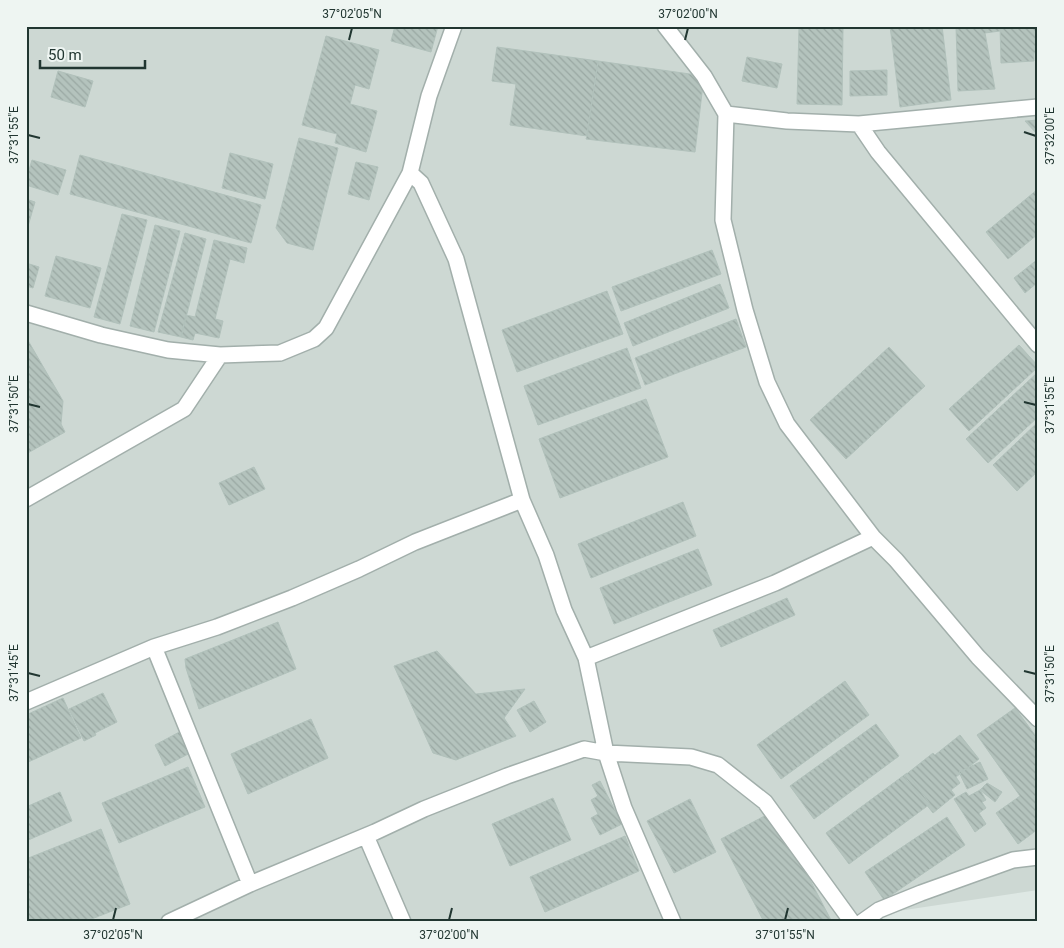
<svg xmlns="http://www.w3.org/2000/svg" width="1064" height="948" viewBox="0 0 1064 948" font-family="Roboto,sans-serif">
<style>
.built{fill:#cdd8d3}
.building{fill:url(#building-back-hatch);stroke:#b1c1bb}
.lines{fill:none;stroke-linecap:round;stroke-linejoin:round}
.minor-casing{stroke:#a2afab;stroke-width:18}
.minor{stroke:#fff;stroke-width:15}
.ticks{fill:none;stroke:#213631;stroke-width:2}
.neatline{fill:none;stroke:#213631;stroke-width:2}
.ticks-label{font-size:12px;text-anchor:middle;fill:#213631}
</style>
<defs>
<pattern id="building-back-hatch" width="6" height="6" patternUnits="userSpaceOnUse" patternTransform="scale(1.25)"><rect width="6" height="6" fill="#b4c3bd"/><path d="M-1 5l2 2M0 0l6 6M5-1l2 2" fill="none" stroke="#9aa8a3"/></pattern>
</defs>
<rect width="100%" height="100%" fill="#dee8e4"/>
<path class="built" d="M26,26H1038V890L858,917L854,922H26Z"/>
<path class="building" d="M395,26H438L431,52L391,41Z
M890,26H942L951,100L900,107Z
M956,26H999L1000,31L985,33L995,89L958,91Z
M1000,26H1038V52L1034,53V61L1001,63Z
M799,28H843L842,105L797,104Z
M326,36L379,50L369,89L355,85L350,104L377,111L366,152L335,143L337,134L302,125Z
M497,47L598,61L587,136L510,125L516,84L492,81Z
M747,57L782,64L777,88L742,81Z
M598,61L704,76L695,152L586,139L587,136Z
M887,70V95L850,96V71Z
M58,71L93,81L85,107L51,97Z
M1038,120V135L1025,121Z
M299,138L338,148L313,250L287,243L276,228Z
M230,153L273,164L265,199L222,188Z
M80,155L261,205L251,243L70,194Z
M32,160L66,170L58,195L26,185V180Z
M356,162L378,167L369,200L348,194Z
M1038,189V234L1008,259L986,232Z
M26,199L35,202L26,233Z
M122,214L147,220L120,324L94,317Z
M155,225L180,231L154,332L130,326Z
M185,233L206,239L181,337L158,332Z
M214,240L247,248L244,263L230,259L215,319L223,321L219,338L195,333L193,340L181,337L186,315L195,317Z
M712,250L721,274L621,311L612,287Z
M56,256L101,268L90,308L45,296Z
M1038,259V282L1025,293L1014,278Z
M26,263L39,267L33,288L26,286Z
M720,284L729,308L633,346L624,323Z
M607,291L623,334L517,372L502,330Z
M736,319L746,347L645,385L635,358Z
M26,337L63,401L61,424L65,432L26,454Z
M1019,345L1038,366V367L969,431L949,409Z
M889,347L925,386L846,459L810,420Z
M627,348L641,388L538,425L524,386Z
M1038,372V417L988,463L966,439Z
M646,399L668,457L560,498L539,439Z
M1038,422V471L1017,491L993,465Z
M254,467L265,489L229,505L219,483Z
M683,502L696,536L591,578L578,544Z
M698,549L712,585L614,624L600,588Z
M787,598L795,615L721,647L713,630Z
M278,622L296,669L199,709L186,668L185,659Z
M437,651L476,694L525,689L504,718L516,736L456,760L433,753L394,666Z
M845,681L869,715L781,779L757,745Z
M103,693L117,722L95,733L96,735L84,741L69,709Z
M63,698L81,738L26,763V715Z
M534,701L546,722L530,732L517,710Z
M1015,708L1038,739V829L1018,844L996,813L1020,796L977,735Z
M311,719L328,758L248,794L231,754Z
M876,724L899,756L814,819L790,786Z
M185,729L196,750L165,766L155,745Z
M960,735L979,759L956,777L960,783L951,790L955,795L933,813L904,776L933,753L935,755Z
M980,762L988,779L967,789L959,772Z
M188,767L205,807L119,843L102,803Z
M907,773L930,804L849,864L826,833Z
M600,781L622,824L600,835L591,818L598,814L591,800L598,796L592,785Z
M987,783L1002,792L995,802L980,790Z
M980,790L986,800L982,802L986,808L979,813L986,824L975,832L954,799L966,792L969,796Z
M60,792L72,821L26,841V807Z
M553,798L571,840L510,866L492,824Z
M690,799L716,852L674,873L647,821Z
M774,811L832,922H764L721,839Z
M947,817L965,845L884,900L865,872Z
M101,829L130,904L84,922H26V859Z
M625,836L639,871L545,912L530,877Z"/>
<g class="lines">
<g class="minor-casing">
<path id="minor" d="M665,26L704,76L726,114L723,220L745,310L767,382L787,424L873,537L896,560L978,657L1038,719
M726,114L787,121L859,124L1038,107
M859,124L878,152L1038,345
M410,173L421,183L456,259L522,500L546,555L564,610L586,658L606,753L624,808L673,922
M26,313L101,335L168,350L220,355L280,353L314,339L326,328L410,173L429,96L454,26
M26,499L184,409L220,355
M154,647L250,884
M586,658L775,583L873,537
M26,702L154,647L217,627L292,598L359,569L415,542L522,500
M366,836L403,922
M169,922L250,884L375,832L424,809L507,776L584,749L606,753L691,757L718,765L765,802L852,922
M862,922L879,910L921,893L1013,860L1038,857"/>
</g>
<use href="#minor" class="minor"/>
</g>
<path class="ticks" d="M349,40L352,28M685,40L688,28M1024,132L1036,136M28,135L40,138M1024,402L1036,405M28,404L40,407M1024,671L1036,674M28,673L40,676M113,920L116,908M449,920L452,908M785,920L788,908"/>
<rect width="1064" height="948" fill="none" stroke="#eef5f2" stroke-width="55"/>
<path d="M40 60v8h105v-8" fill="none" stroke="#213631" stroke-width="2.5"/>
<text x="48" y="60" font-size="15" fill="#213631" stroke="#eef5f2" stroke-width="4" paint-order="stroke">50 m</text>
<rect x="28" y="28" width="1008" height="892" class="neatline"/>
<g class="ticks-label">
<text x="352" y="18">37°02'05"N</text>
<text x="688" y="18">37°02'00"N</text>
<text transform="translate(14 135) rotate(-90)" y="4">37°31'55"E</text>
<text transform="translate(1050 136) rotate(-90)" y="4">37°32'00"E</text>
<text transform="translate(14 404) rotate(-90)" y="4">37°31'50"E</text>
<text transform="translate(1050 405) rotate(-90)" y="4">37°31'55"E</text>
<text transform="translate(14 673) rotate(-90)" y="4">37°31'45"E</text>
<text transform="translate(1050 674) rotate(-90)" y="4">37°31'50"E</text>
<text x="113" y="939">37°02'05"N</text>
<text x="449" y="939">37°02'00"N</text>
<text x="785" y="939">37°01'55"N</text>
</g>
</svg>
